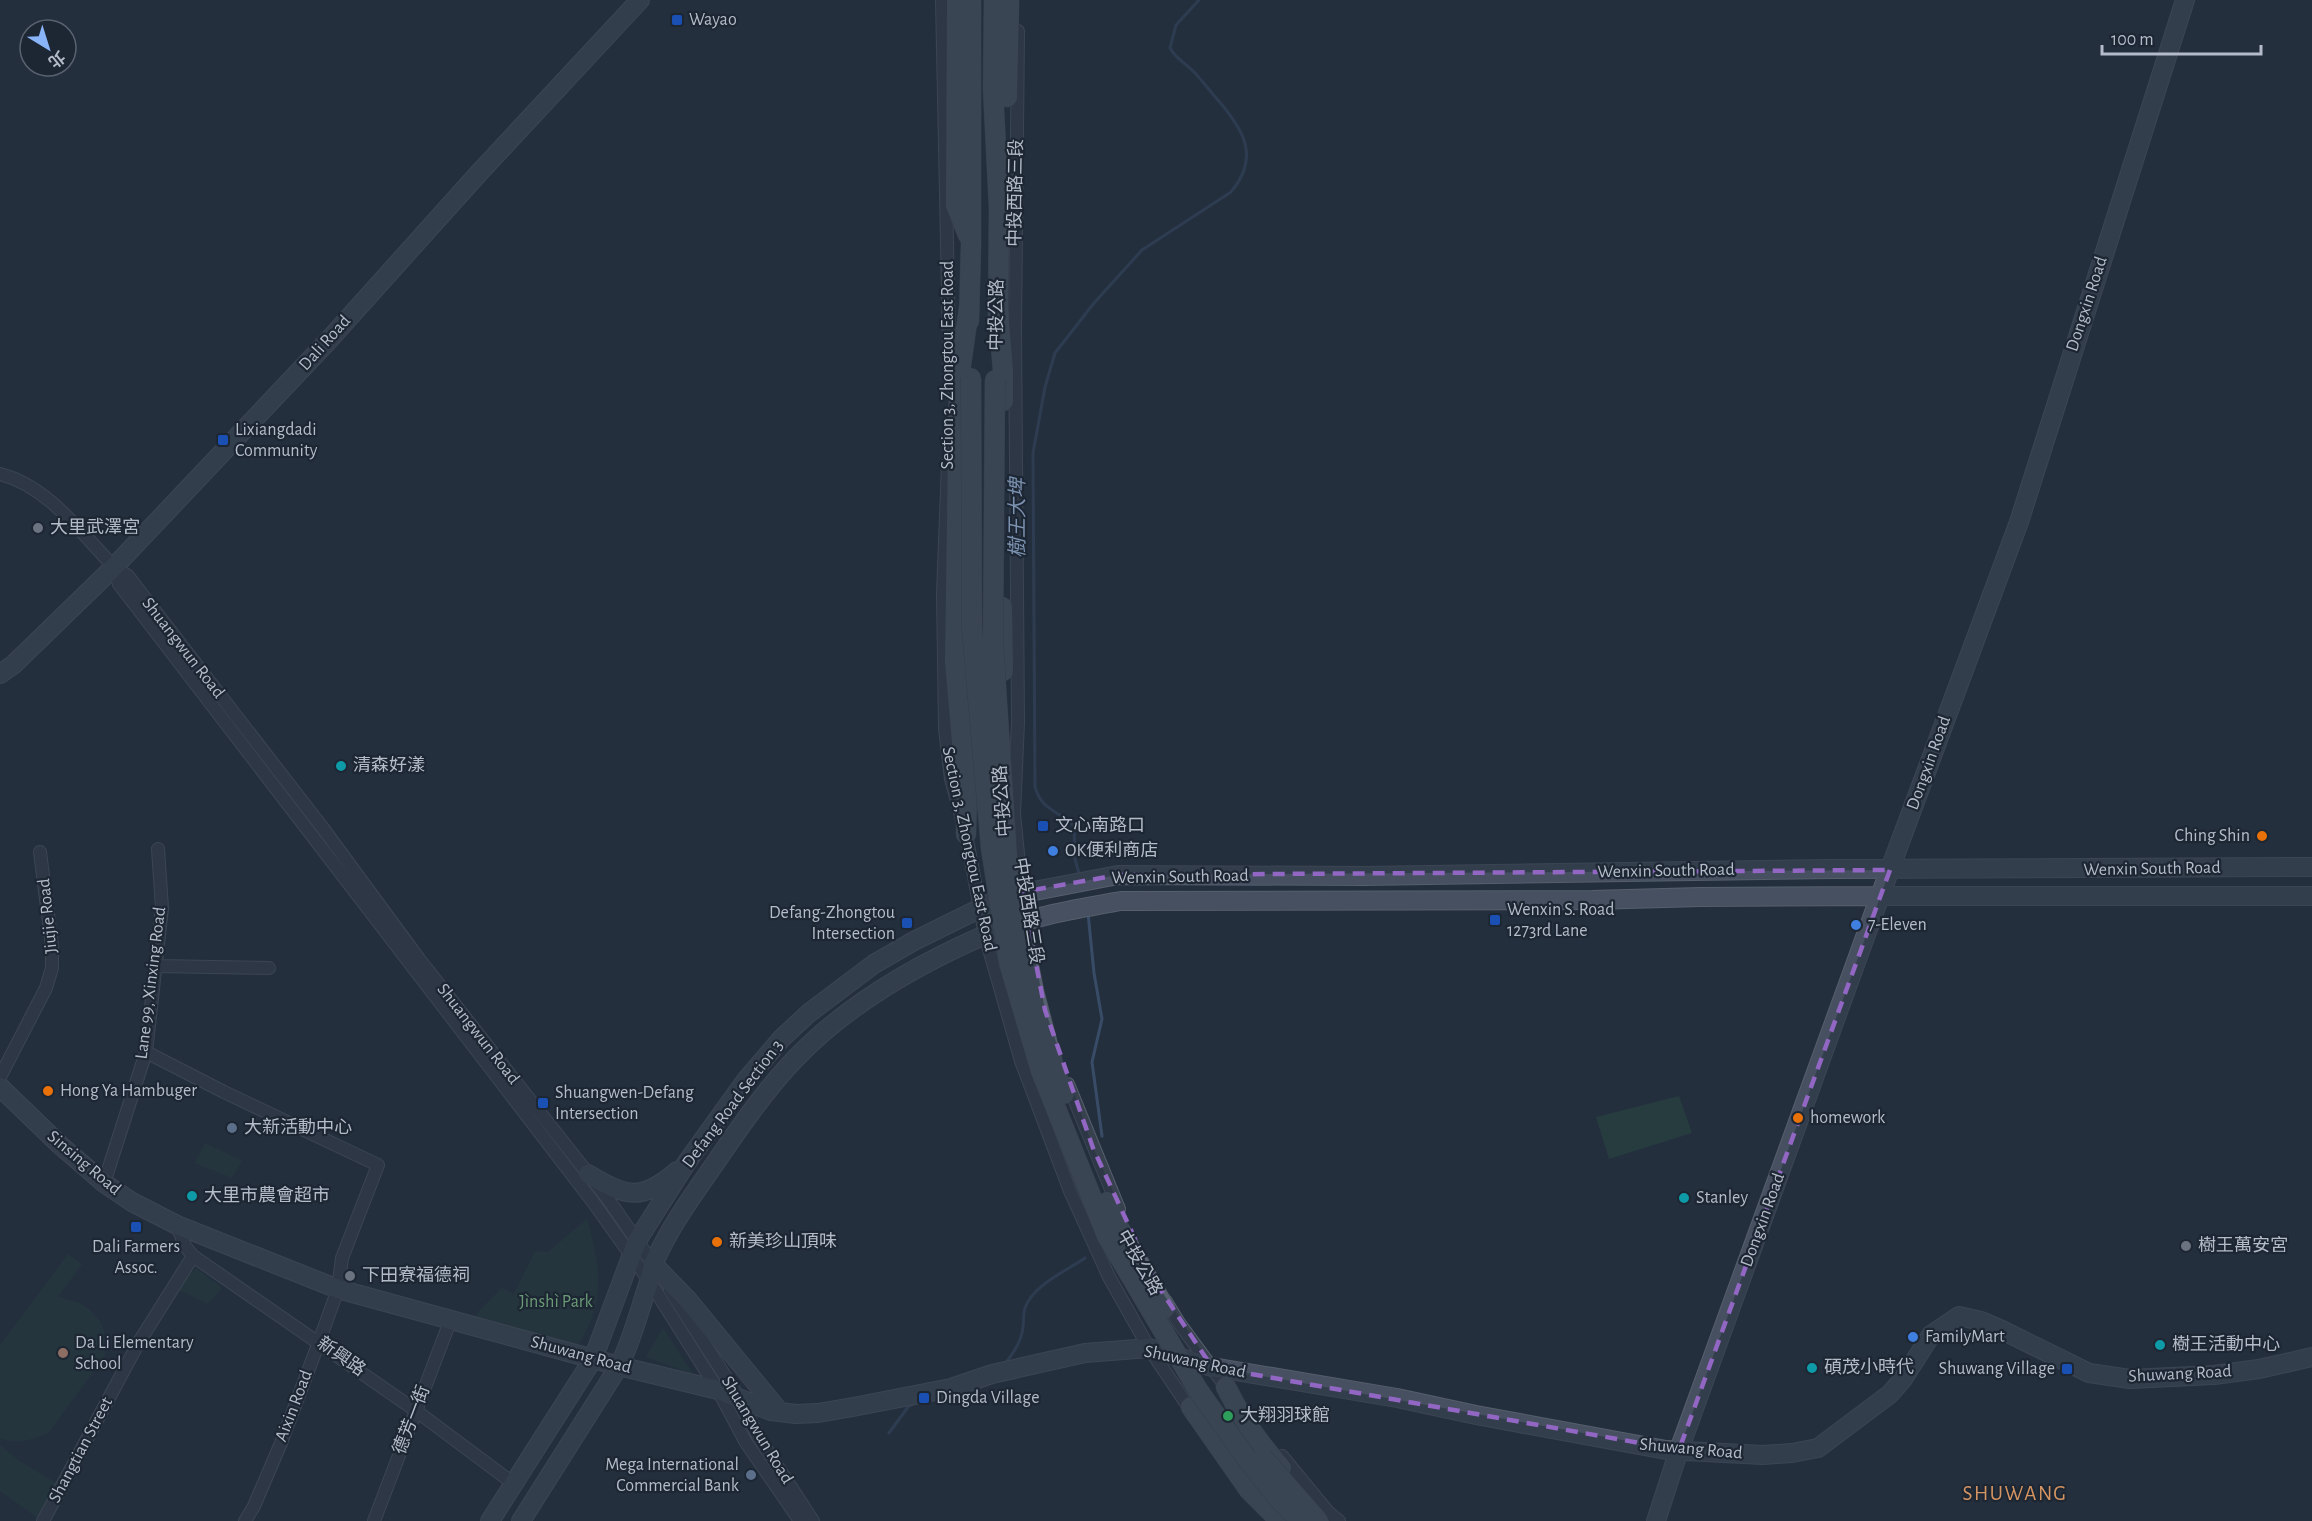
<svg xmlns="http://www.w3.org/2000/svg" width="2312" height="1521" viewBox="0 0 2312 1521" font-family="'Alegreya Sans','Noto Sans TC',sans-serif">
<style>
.green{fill:#263c3f}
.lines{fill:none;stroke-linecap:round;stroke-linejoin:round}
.stream{stroke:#394c67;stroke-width:3}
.street-casing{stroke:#565f6c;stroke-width:14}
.secondary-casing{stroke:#565f6c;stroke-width:20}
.primary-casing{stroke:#414a57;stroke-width:21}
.street{stroke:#38414e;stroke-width:12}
.secondary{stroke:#465061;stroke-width:18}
.primary{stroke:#56606e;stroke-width:20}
.primary-bridge-casing{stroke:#414a57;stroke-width:21;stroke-linecap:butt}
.primary-bridge{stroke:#56606e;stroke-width:20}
.marked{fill:none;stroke:#9266c3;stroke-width:4.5;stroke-dasharray:12 8;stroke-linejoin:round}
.transit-dot{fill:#1a4fb4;stroke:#1d2633;stroke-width:2}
.worship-dot{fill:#6b7280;stroke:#1d2633;stroke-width:2}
.culture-dot{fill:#0f9aa8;stroke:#1d2633;stroke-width:2}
.food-dot{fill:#e8710a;stroke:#1d2633;stroke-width:2}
.shop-dot{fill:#3f7fe0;stroke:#1d2633;stroke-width:2}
.service-dot{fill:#5c6f8a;stroke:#1d2633;stroke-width:2}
.education-dot{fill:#8d6e63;stroke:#1d2633;stroke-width:2}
.leisure-dot{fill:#2e9e5b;stroke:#1d2633;stroke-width:2}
.labels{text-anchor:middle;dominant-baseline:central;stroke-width:4.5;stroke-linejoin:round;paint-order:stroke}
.poi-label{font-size:18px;fill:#b4bcc9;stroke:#1d2633;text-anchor:start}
.street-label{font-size:18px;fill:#b4bcc9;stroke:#1d2633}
.park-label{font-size:18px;fill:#6b9a76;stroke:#1d2633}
.water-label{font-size:20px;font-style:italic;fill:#7c92b1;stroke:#1d2633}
.quarter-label{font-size:21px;letter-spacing:1.5px;fill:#d59563;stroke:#1d2633}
</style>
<rect width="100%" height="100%" fill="#242f3e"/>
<path class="green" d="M1679,1096L1692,1133L1609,1159L1596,1117Z
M205,1143L242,1161L232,1178L195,1163Z
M587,1219C601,1267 607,1308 573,1351L474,1320L479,1311L502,1288L514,1294L535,1251L548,1252Z
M68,1254L82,1264L58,1297L80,1303L89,1309L100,1321L104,1331L105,1356L49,1432C34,1440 16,1445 0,1438V1345Z
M196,1268L222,1288L208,1304L179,1290L187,1277Z
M663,1328L693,1374L646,1357Z
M0,1445L21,1462L58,1484L38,1518L0,1491Z"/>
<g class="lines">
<path class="stream" d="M1080,877L1075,859L1074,826C1058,810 1042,811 1035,787L1033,453L1045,387L1055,353L1094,303L1142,250L1231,192C1261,156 1243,129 1217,99C1209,90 1201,79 1193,71C1185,63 1175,58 1170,48L1176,25L1199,0
M1088,913L1094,973L1102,1019L1092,1062L1102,1136
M1005,1364C1013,1353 1022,1341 1023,1327C1024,1321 1023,1314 1025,1308C1033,1285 1066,1271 1085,1258
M889,1433L908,1407L915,1403"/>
<g class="street-casing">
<path id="street" d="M942,0L950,389
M1018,31L1015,330L1018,722L1014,814L1021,883
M948,463L943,594L945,729L951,779L966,834L985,935L1021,1061L1070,1191L1109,1277L1149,1348L1192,1412
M0,474C48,486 81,533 114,567L128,576L322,827L419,959L608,1199L656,1268
M114,567L119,584L593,1202L650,1282L718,1390L745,1441L800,1521
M156,966L269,968
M146,1052L224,1092L378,1165L342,1258L338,1289L319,1342L281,1443L254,1506L245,1521
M0,1077L46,988L52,968V946L40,852
M1068,1084L1119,1209
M104,1183L146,1052L162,908L158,849
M177,1225L185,1246L193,1256L415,1410L514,1484
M670,1290L740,1399L759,1438L813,1521
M1165,1300L1179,1323L1229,1391
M1282,1456L1329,1513L1339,1521
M43,1521L139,1342L193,1256
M374,1521L451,1319"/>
</g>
<g class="secondary-casing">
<path id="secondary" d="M0,674L13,665L114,567L328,341L478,174L640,0
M0,1087L60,1145L104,1183L132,1202L177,1225L338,1289L619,1366L718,1390L771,1411L796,1414L818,1413L853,1407L951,1388L992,1374L1085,1353L1149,1348L1212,1367L1397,1398L1476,1415L1666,1450L1763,1455L1792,1453L1818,1448L1890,1394L1903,1379L1931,1335L1959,1316L1981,1321L2002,1330L2089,1373L2130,1379L2214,1375L2259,1369L2312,1357
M588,1174C627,1197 641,1202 677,1171
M653,1264L688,1300L779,1411
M490,1521L593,1359L637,1241L687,1162L746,1080L782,1038L809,1013L874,964L914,941L1003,897L1118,875L1364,876L1833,869L2312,867
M521,1521L619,1366C632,1340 639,1312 648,1285C651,1278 651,1270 654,1263C669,1227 696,1191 718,1159C742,1124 767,1088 796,1058C848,1004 916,965 985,935C1027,917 1076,909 1121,901L1592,900L1700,897L1880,896H2312
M1656,1521L1679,1450L1880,896L2019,522L2185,0"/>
</g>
<g class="primary-casing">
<path id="primary" d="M957,0L956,205L968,235
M994,0L993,89L999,208L998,321
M1007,97L1009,0
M998,310L1003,371V401
M969,321L971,244V0
M1002,607L1003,671
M966,834L967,800L955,661L959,379L969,308
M1226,1387C1241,1418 1259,1443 1281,1468
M1191,1407L1249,1490L1280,1521"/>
</g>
<use href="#street" class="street"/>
<use href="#secondary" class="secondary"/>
<use href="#primary" class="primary"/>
<g class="primary-bridge-casing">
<path id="primary-bridge" d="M971,378L972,629L991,848L1009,963L1041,1071L1107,1236L1198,1390L1247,1459L1279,1499L1301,1521
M995,380L993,641L1007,856L1034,992L1055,1072L1064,1094
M1107,1202L1117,1225L1165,1308
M1263,1458L1318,1521"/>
</g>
<use href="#primary-bridge" class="primary-bridge"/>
</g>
<path d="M0 0H2312V1521H0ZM1890,870L1679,1450L1212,1367L1154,1280L1093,1148L1045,1010L1022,892L1118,875Z" fill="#242f3e" fill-opacity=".55" fill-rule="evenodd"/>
<path class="marked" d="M1890,870L1679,1450L1212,1367L1154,1280L1093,1148L1045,1010L1022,892L1118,875Z"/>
<g class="transit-dot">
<rect x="671" y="14" width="12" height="12" rx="3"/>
<rect x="217" y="434" width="12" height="12" rx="3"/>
<rect x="1037" y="820" width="12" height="12" rx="3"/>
<rect x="1489" y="914" width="12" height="12" rx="3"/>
<rect x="901" y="917" width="12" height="12" rx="3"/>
<rect x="537" y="1097" width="12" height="12" rx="3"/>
<rect x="130" y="1221" width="12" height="12" rx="3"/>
<rect x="2061" y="1363" width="12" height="12" rx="3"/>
<rect x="918" y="1392" width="12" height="12" rx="3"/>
</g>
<g class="worship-dot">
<circle cx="38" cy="528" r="6"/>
<circle cx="2186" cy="1246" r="6"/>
<circle cx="350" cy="1276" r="6"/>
</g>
<g class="culture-dot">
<circle cx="341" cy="766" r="6"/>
<circle cx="192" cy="1196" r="6"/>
<circle cx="1684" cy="1198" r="6"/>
<circle cx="2160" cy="1345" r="6"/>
<circle cx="1812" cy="1368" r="6"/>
</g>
<g class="food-dot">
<circle cx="2262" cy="836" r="6"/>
<circle cx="48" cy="1091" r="6"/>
<circle cx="1798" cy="1118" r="6"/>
<circle cx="717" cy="1242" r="6"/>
</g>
<g class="shop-dot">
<circle cx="1053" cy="851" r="6"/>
<circle cx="1856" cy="925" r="6"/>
<circle cx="1913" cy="1337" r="6"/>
</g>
<g class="service-dot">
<circle cx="232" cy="1128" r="6"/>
<circle cx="751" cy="1475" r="6"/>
</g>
<circle class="education-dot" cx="63" cy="1353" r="6"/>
<circle class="leisure-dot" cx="1228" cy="1416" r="6"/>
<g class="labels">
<g class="poi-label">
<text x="689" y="20">Wayao</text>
<text x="235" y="430">Lixiangdadi<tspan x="235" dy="21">Community</tspan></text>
<text x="50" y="528">大里武澤宮</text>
<text x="353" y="766">清森好漾</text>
<text x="1055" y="826">文心南路口</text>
<text x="2250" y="836" text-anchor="end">Ching Shin</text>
<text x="1065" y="851">OK便利商店</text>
<text x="1507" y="910">Wenxin S. Road<tspan x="1507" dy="21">1273rd Lane</tspan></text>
<text x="895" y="913" text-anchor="end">Defang-Zhongtou<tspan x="895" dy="21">Intersection</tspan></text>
<text x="1868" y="925">7-Eleven</text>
<text x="60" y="1091">Hong Ya Hambuger</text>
<text x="555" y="1093">Shuangwen-Defang<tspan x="555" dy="21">Intersection</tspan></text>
<text x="1810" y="1118">homework</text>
<text x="244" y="1128">大新活動中心</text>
<text x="204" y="1196">大里市農會超市</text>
<text x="1696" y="1198">Stanley</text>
<text x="729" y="1242">新美珍山頂味</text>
<text x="2198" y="1246">樹王萬安宮</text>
<text x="136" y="1247" text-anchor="middle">Dali Farmers<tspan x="136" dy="21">Assoc.</tspan></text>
<text x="362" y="1276">下田寮福德祠</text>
<text x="1925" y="1337">FamilyMart</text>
<text x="75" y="1343">Da Li Elementary<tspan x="75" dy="21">School</tspan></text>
<text x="2172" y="1345">樹王活動中心</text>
<text x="1824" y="1368">碩茂小時代</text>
<text x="2055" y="1369" text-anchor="end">Shuwang Village</text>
<text x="936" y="1398">Dingda Village</text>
<text x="1240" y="1416">大翔羽球館</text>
<text x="739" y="1465" text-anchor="end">Mega International<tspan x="739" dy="21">Commercial Bank</tspan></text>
</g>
<g class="street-label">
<text transform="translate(1016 193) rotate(-89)">中投西路三段</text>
<text transform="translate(2087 304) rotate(-72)">Dongxin Road</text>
<text transform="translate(997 315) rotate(-89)">中投公路</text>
<text transform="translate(325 343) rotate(-48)">Dali Road</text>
<text transform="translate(948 365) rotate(-90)">Section 3, Zhongtou East Road</text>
<text transform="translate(183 648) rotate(52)">Shuangwun Road</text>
<text transform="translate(1929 763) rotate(-70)">Dongxin Road</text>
<text transform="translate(1003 801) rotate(-94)">中投公路</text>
<text transform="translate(969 849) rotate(78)">Section 3, Zhongtou East Road</text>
<text transform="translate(2152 869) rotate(-1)">Wenxin South Road</text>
<text transform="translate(1666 871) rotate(-1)">Wenxin South Road</text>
<text transform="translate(1180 877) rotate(-1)">Wenxin South Road</text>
<text transform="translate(1028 911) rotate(81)">中投西路三段</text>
<text transform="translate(48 916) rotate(-96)">Jiujie Road</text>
<text transform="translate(151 983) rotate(-83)">Lane 99, Xinxing Road</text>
<text transform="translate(478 1034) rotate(52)">Shuangwun Road</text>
<text transform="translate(733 1104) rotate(-53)">Defang Road Section 3</text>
<text transform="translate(84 1163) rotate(40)">Sinsing Road</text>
<text transform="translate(1763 1220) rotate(-70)">Dongxin Road</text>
<text transform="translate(1139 1263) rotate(60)">中投公路</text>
<text transform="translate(581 1355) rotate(15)">Shuwang Road</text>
<text transform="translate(341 1357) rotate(35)">新興路</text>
<text transform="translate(1195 1362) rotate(12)">Shuwang Road</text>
<text transform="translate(2180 1374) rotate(-3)">Shuwang Road</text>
<text transform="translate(294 1406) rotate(-69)">Aixin Road</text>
<text transform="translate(412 1420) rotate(-69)">德芳一街</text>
<text transform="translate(757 1430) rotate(59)">Shuangwun Road</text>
<text transform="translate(1691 1449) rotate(5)">Shuwang Road</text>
<text transform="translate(81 1450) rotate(-62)">Shangtian Street</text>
</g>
<g class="park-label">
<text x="556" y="1302">Jìnshì Park</text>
</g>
<g class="water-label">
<text transform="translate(1018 518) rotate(-90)">樹王大埤</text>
</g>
<g class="quarter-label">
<text x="2015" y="1493">SHUWANG</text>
</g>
</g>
<g transform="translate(48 48) rotate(142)"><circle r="28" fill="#1d2633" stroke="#59626f" stroke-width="1.5"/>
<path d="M0-4.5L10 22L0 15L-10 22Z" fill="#8ab4f8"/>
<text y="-9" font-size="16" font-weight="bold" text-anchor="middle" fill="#b4bcc9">北</text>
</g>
<path d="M2102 45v9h159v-9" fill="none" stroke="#b4bcc9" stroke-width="3"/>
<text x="2111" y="45" font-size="18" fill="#b4bcc9" stroke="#1d2633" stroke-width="4.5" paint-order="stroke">100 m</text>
</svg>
